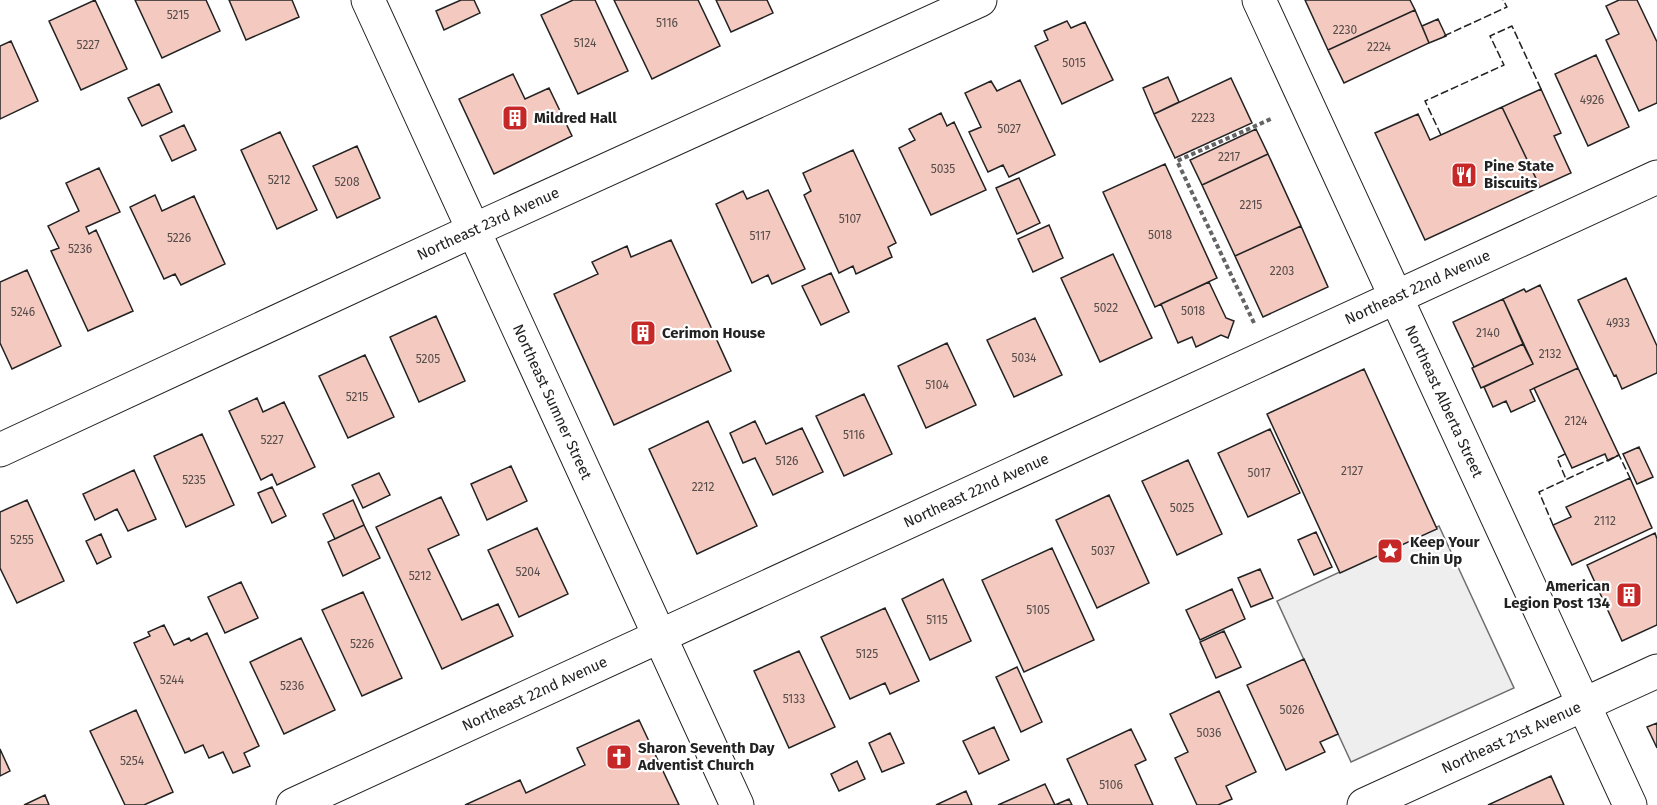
<svg xmlns="http://www.w3.org/2000/svg" width="1657" height="805" viewBox="0 0 1657 805" font-family="'Fira Sans',sans-serif">
<style>
.green{fill:#eee;stroke:#6f6f6f;stroke-width:1.5}
.building{fill:#f3c9c0;stroke:#222;stroke-width:1.5}
.lines{fill:none;stroke-linecap:round;stroke-linejoin:round}
.street-casing{stroke:#222;stroke-width:35}
.secondary-casing{stroke:#222;stroke-width:35}
.path{stroke:#646464;stroke-width:4;stroke-dasharray:4.5 3;stroke-linecap:butt}
.street{stroke:#fff;stroke-width:33}
.secondary{stroke:#fff;stroke-width:33}
.fence{stroke:#222;stroke-width:1.5;stroke-dasharray:8 3;stroke-linecap:butt}
.labels{text-anchor:middle;dominant-baseline:central;stroke-width:4.5;stroke-linejoin:round;paint-order:stroke}
.number-label{font-size:12px;fill:#564c4a}
.poi-label{font-size:15px;font-weight:bold;fill:#222;stroke:#fff;text-anchor:start}
.street-label{font-size:15px;fill:#222;stroke:#fff}
</style>
<rect width="100%" height="100%" fill="#fff"/>
<path class="green" d="M1439,526L1514,688L1351,762L1277,601Z"/>
<path class="building" d="M95,0L127,69L81,90L49,21Z
M135,0H206L220,31L162,58Z
M229,0H292L299,17L246,40Z
M461,0H474L480,13L444,30L436,11Z
M573,0H595L628,71L578,94L541,15Z
M614,0H698L720,46L652,79Z
M716,0H767L773,13L731,32Z
M1305,0H1410L1415,10L1328,50Z
M1619,0H1637L1657,42V103L1639,111L1606,40L1619,34L1606,6Z
M1415,10L1429,43L1344,83L1328,50Z
M1438,19L1446,36L1429,43L1422,26Z
M1067,21L1071,28L1085,22L1113,80L1062,104L1035,46L1048,40L1044,31Z
M11,41L38,101L0,119V46Z
M1596,55L1629,127L1588,146L1555,74Z
M513,74L525,99L549,88L572,136L494,174L459,99Z
M1168,77L1179,102L1154,114L1143,88Z
M1231,78L1252,123L1175,158L1154,114Z
M1020,80L1055,155L1009,177L1003,165L988,172L969,132L981,127L965,93L991,81L997,91Z
M159,84L172,112L142,126L128,98Z
M1541,89L1561,133L1554,136L1571,173L1540,187L1502,107Z
M1502,107L1540,187L1425,240L1375,133L1418,114L1430,140Z
M941,113L947,126L954,122L986,190L931,215L899,148L915,140L909,129Z
M184,125L196,150L172,161L160,136Z
M1256,129L1268,154L1202,185L1190,160Z
M280,132L317,210L277,229L241,150Z
M357,146L380,198L337,218L313,166Z
M853,150L896,243L888,247L892,257L856,274L853,266L839,273L804,195L811,191L803,173Z
M1268,154L1301,226L1235,256L1202,185Z
M1165,164L1217,278L1155,307L1103,192Z
M99,168L120,212L86,227L89,234L96,230L133,311L88,331L51,251L59,248L48,226L79,211L66,183Z
M1019,178L1040,223L1017,234L996,188Z
M768,190L805,269L772,284L768,275L752,283L716,204L743,191L747,199Z
M155,195L162,211L194,196L225,264L181,285L175,274L164,279L130,207Z
M1049,225L1063,258L1033,272L1018,239Z
M1301,226L1328,287L1263,317L1235,256Z
M671,240L731,371L614,425L554,294L598,274L592,262L627,246L631,257Z
M1113,254L1152,338L1100,362L1061,278Z
M27,270L61,346L12,369L0,343V282Z
M831,273L849,312L821,325L802,286Z
M1626,278L1657,346V373L1622,389L1616,375L1614,376L1578,300Z
M1209,282L1226,318L1234,321L1228,338L1221,335L1196,347L1192,337L1178,343L1161,304Z
M1540,285L1578,368L1530,390L1535,401L1511,412L1506,401L1493,407L1484,387L1533,364L1503,299L1524,289L1526,292Z
M1503,299L1523,344L1474,367L1453,322Z
M436,316L465,381L419,402L390,337Z
M1035,318L1062,375L1014,397L987,340Z
M947,343L976,405L926,428L898,366Z
M1523,344L1533,364L1481,388L1472,368Z
M365,355L394,417L348,438L319,376Z
M1578,368L1619,455L1608,461L1605,454L1572,468L1534,388Z
M1364,369L1437,529L1340,573L1267,414Z
M864,394L892,454L844,476L816,416Z
M257,398L263,412L284,402L315,467L277,485L272,474L261,480L229,411Z
M708,421L757,526L697,554L649,449Z
M755,421L766,444L802,428L823,472L773,495L755,458L743,463L730,433Z
M1270,429L1300,493L1248,517L1218,453Z
M202,434L234,505L186,527L154,456Z
M1639,447L1653,477L1637,484L1623,454Z
M1188,460L1222,534L1177,555L1142,481Z
M511,466L527,501L487,520L471,484Z
M134,470L156,519L128,531L117,509L95,520L83,494Z
M379,473L390,495L363,508L352,485Z
M1630,478L1652,528L1572,565L1553,525L1571,517L1566,507Z
M272,487L286,516L272,523L258,493Z
M1109,495L1149,583L1097,608L1056,520Z
M441,497L459,535L428,549L462,620L498,604L513,636L442,669L376,527Z
M27,500L64,581L17,603L0,568V512Z
M353,500L364,525L335,539L323,514Z
M364,525L380,558L343,576L328,542Z
M537,528L568,594L519,617L488,550Z
M1316,532L1332,567L1314,575L1298,540Z
M1655,533L1657,539V625L1622,641L1587,565Z
M101,534L111,557L97,564L86,541Z
M1052,548L1094,640L1024,672L982,580Z
M1260,569L1273,598L1251,607L1238,578Z
M943,579L971,641L930,660L902,599Z
M241,582L258,618L225,633L208,597Z
M1232,589L1245,619L1200,640L1186,610Z
M363,592L402,678L362,696L322,610Z
M885,608L919,681L890,694L885,683L850,699L821,637Z
M164,625L174,645L189,638L191,641L207,633L259,746L244,753L250,766L233,773L223,752L209,758L203,745L185,753L134,643L150,636L148,632Z
M1224,631L1241,667L1216,678L1200,642Z
M301,638L335,710L284,734L250,662Z
M799,651L835,727L789,748L754,671Z
M1304,659L1338,734L1320,742L1325,752L1286,770L1247,685Z
M1017,667L1042,722L1021,732L996,677Z
M1219,691L1256,772L1226,786L1232,799L1218,805H1197L1175,758L1188,752L1170,714Z
M136,710L173,792L144,805H125L90,731Z
M639,720L679,805H465L520,780L526,793L585,765L577,748Z
M1657,723V748L1647,727Z
M994,727L1009,760L979,774L963,741Z
M1131,729L1146,760L1135,765L1153,805H1088L1067,759Z
M890,733L904,763L882,772L869,743Z
M0,749L10,771L0,776Z
M857,761L865,779L839,791L831,774Z
M1551,776L1564,805H1488Z
M1045,784L1055,805H998Z
M966,791L972,805H936Z
M45,795L49,805H24Z
M1069,799L1072,805H1055Z"/>
<g class="lines">
<g class="street-casing">
<g id="street">
<path id="s1" d="M368,0L737,805"/>
<path id="s2" d="M0,450L474,230L980,0"/>
<path id="s3" d="M293,805L1657,177"/>
<path id="s4" d="M1364,805L1657,671"/>
</g>
</g>
<g class="secondary-casing">
<g id="secondary">
<path id="s5" d="M1259,0L1630,805"/>
</g>
</g>
<path class="path" d="M1254,323L1177,161L1273,118"/>
<use href="#street" class="street"/>
<use href="#secondary" class="secondary"/>
<path class="fence" d="M1444,36L1507,7L1503,0
M1441,135L1425,101L1504,65L1490,36L1512,26L1541,89
M1565,454L1557,458L1566,479
M1553,525L1539,492L1619,455L1630,478"/>
</g>
<defs>
<g id="building-square" transform="scale(1.35)"><rect x="-9" y="-9" width="18" height="18" rx="4" fill="#c62828" stroke="#fff"/><path d="M-4-6H4V6H1V3H-1V6H-4ZM-2.5-4.3h1.7v1.8h-1.7ZM.8-4.3h1.7v1.8H.8ZM-2.5-1h1.7V.8h-1.7ZM.8-1h1.7V.8H.8Z" fill="#fff"/></g>
<g id="restaurant-square" transform="scale(1.35)"><rect x="-9" y="-9" width="18" height="18" rx="4" fill="#c62828" stroke="#fff"/><path d="M-5-6h1v4h1v-4h1v4h1v-4h1v5L-1.5 .5V6h-2V.5L-5-1ZM5-6V6H3V1.5H1.5Q1.5-4 5-6Z" fill="#fff"/></g>
<g id="sight-square" transform="scale(1.35)"><rect x="-9" y="-9" width="18" height="18" rx="4" fill="#c62828" stroke="#fff"/><path d="M0-6L1.8-2.2L6-1.7L2.9 1.2L3.7 5.4L0 3.3L-3.7 5.4L-2.9 1.2L-6-1.7L-1.8-2.2Z" fill="#fff"/></g>
<g id="church-square" transform="scale(1.35)"><rect x="-9" y="-9" width="18" height="18" rx="4" fill="#c62828" stroke="#fff"/><path d="M-1.2-6h2.4v3.5h3.3v2.4h-3.3V6h-2.4V-.1h-3.3v-2.4h3.3Z" fill="#fff"/></g>
</defs>
<g fill-rule="evenodd">
<use href="#building-square" x="515" y="118"/>
<use href="#restaurant-square" x="1464" y="175"/>
<use href="#building-square" x="643" y="333"/>
<use href="#sight-square" x="1390" y="551"/>
<use href="#building-square" x="1629" y="595"/>
<use href="#church-square" x="619" y="757"/>
</g>
<g class="labels">
<g class="number-label">
<text x="178" y="15">5215</text>
<text x="667" y="23">5116</text>
<text x="1345" y="30">2230</text>
<text x="585" y="43">5124</text>
<text x="88" y="45">5227</text>
<text x="1379" y="47">2224</text>
<text x="1074" y="63">5015</text>
<text x="1592" y="100">4926</text>
<text x="1203" y="118">2223</text>
<text x="1009" y="129">5027</text>
<text x="1229" y="157">2217</text>
<text x="943" y="169">5035</text>
<text x="279" y="180">5212</text>
<text x="347" y="182">5208</text>
<text x="1251" y="205">2215</text>
<text x="850" y="219">5107</text>
<text x="1160" y="235">5018</text>
<text x="760" y="236">5117</text>
<text x="179" y="238">5226</text>
<text x="80" y="249">5236</text>
<text x="1282" y="271">2203</text>
<text x="1106" y="308">5022</text>
<text x="1193" y="311">5018</text>
<text x="23" y="312">5246</text>
<text x="1618" y="323">4933</text>
<text x="1488" y="333">2140</text>
<text x="1550" y="354">2132</text>
<text x="1024" y="358">5034</text>
<text x="428" y="359">5205</text>
<text x="937" y="385">5104</text>
<text x="357" y="397">5215</text>
<text x="1576" y="421">2124</text>
<text x="854" y="435">5116</text>
<text x="272" y="440">5227</text>
<text x="787" y="461">5126</text>
<text x="1352" y="471">2127</text>
<text x="1259" y="473">5017</text>
<text x="194" y="480">5235</text>
<text x="703" y="487">2212</text>
<text x="1182" y="508">5025</text>
<text x="1605" y="521">2112</text>
<text x="22" y="540">5255</text>
<text x="1103" y="551">5037</text>
<text x="528" y="572">5204</text>
<text x="420" y="576">5212</text>
<text x="1038" y="610">5105</text>
<text x="937" y="620">5115</text>
<text x="362" y="644">5226</text>
<text x="867" y="654">5125</text>
<text x="172" y="680">5244</text>
<text x="292" y="686">5236</text>
<text x="794" y="699">5133</text>
<text x="1292" y="710">5026</text>
<text x="1209" y="733">5036</text>
<text x="132" y="761">5254</text>
<text x="1111" y="785">5106</text>
</g>
<g class="poi-label">
<text x="534" y="118">Mildred Hall</text>
<text x="1484" y="166">Pine State<tspan x="1484" dy="17">Biscuits</tspan></text>
<text x="662" y="333">Cerimon House</text>
<text x="1410" y="542">Keep Your<tspan x="1410" dy="17">Chin Up</tspan></text>
<text x="1610" y="586" text-anchor="end">American<tspan x="1610" dy="17">Legion Post 134</tspan></text>
<text x="638" y="748">Sharon Seventh Day<tspan x="638" dy="17">Adventist Church</tspan></text>
</g>
<g class="street-label">
<text stroke="none"><textPath href="#s2" startOffset="538">Northeast 23rd Avenue</textPath></text>
<text stroke="none"><textPath href="#s3" startOffset="1238">Northeast 22nd Avenue</textPath></text>
<text stroke="none"><textPath href="#s1" startOffset="442">Northeast Sumner Street</textPath></text>
<text stroke="none"><textPath href="#s5" startOffset="442">Northeast Alberta Street</textPath></text>
<text stroke="none"><textPath href="#s3" startOffset="752">Northeast 22nd Avenue</textPath></text>
<text stroke="none"><textPath href="#s3" startOffset="266">Northeast 22nd Avenue</textPath></text>
<text stroke="none"><textPath href="#s4" startOffset="162">Northeast 21st Avenue</textPath></text>
</g>
</g>
</svg>
